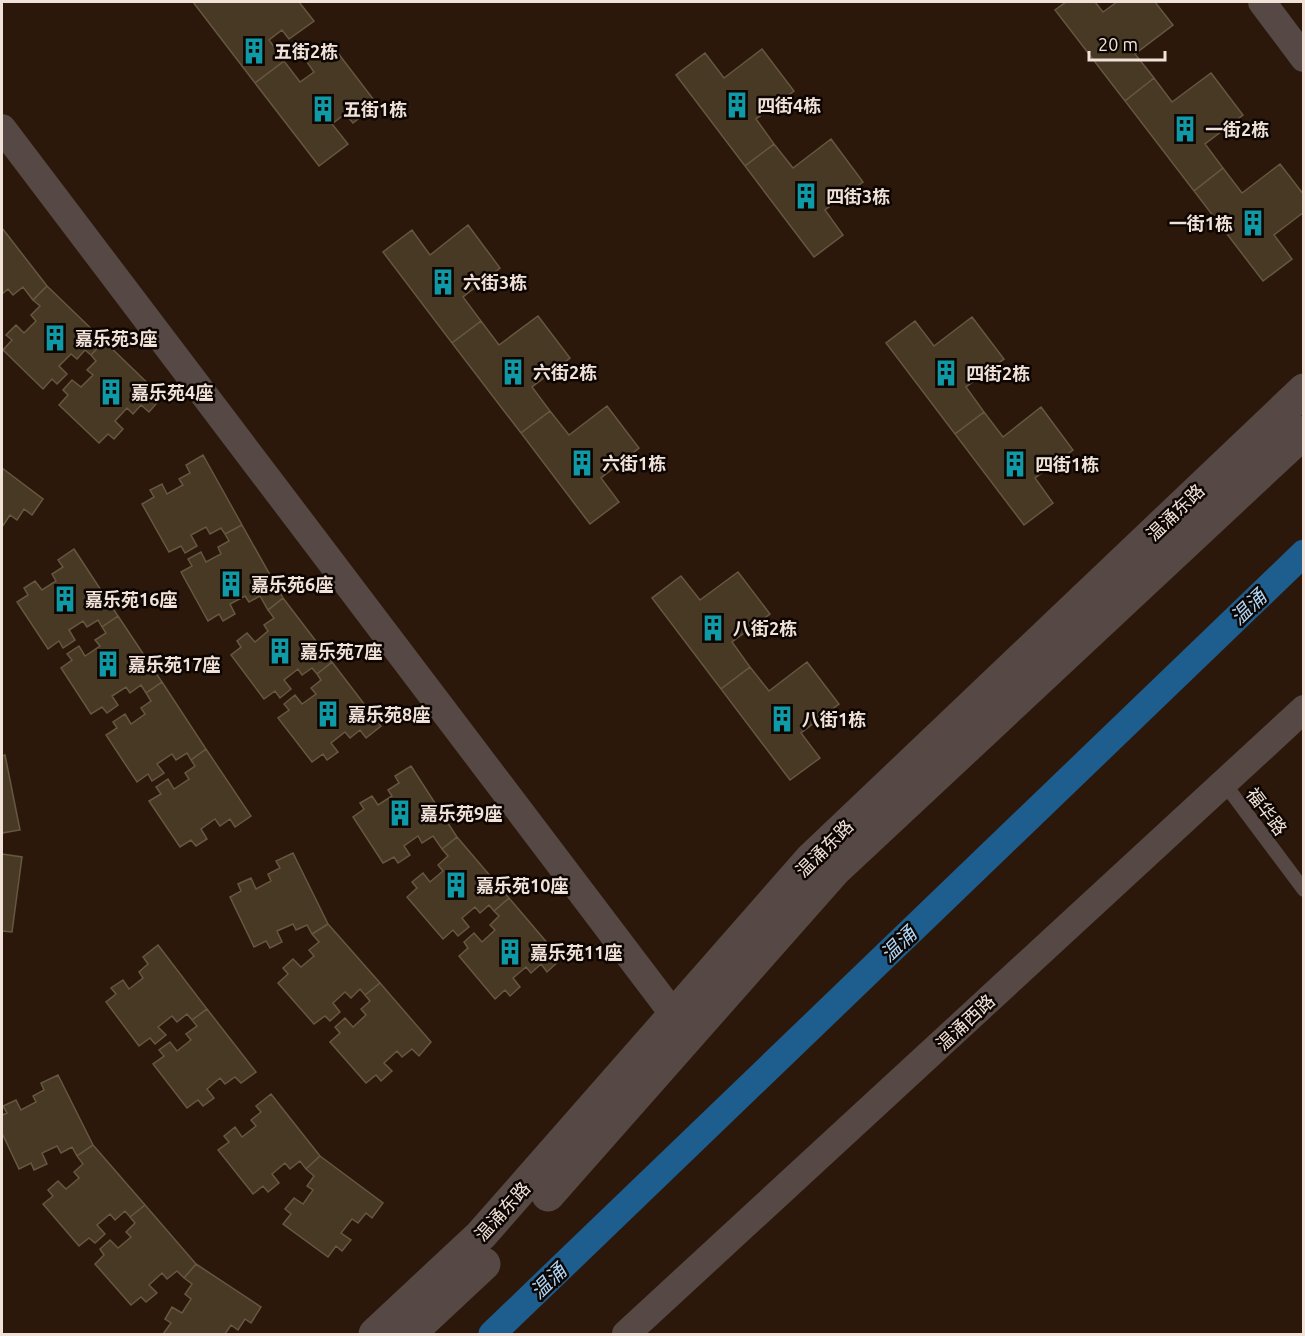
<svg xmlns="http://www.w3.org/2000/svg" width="1305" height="1336" viewBox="0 0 1305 1336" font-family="Ubuntu,'Noto Sans SC',sans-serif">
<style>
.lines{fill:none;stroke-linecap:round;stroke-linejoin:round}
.canal{stroke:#1d5e8e;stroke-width:27}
.building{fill:#473923;stroke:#665741;stroke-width:1.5}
.service{stroke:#554845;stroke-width:14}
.minor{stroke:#554845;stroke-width:28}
.tertiary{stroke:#554845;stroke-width:33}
.labels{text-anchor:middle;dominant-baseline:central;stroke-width:5;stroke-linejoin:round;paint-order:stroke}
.poi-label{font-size:18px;font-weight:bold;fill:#f0e2d9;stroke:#0e0602;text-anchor:start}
.street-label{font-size:18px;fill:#f0e2d9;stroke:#0e0602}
.water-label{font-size:20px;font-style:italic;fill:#afd6f7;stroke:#0e0602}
</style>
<rect width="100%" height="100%" fill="#2c180b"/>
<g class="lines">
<path class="canal" d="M492,1334L1304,553"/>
</g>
<path class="building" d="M193,2H299L314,21L289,39L282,30L269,40L284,61L255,83Z
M1066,2H1095L1103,12L1117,2H1155L1173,25L1135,54L1154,78L1125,101L1055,10Z
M331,44L377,104L353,123L345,114L332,124L348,144L319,166L255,83L284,61L300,82L314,72L307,62Z
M762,49L794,91L756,119L774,144L745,166L676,75L705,53L724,78Z
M1211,73L1243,115L1205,144L1223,168L1194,191L1125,101L1154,78L1172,102Z
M831,139L863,182L825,210L843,235L814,257L745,166L774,144L793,168Z
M1280,164L1304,195V212L1274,235L1292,259L1263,281L1194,191L1223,168L1242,193Z
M468,225L500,268L463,297L481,321L452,343L383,252L412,230L430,255Z
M2,228L47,286L33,300L23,287L13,295L8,289L2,294Z
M47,286L104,341L91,355L85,350L77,359L71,354L59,366L67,374L57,384L52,379L43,389L3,350L12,340L6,335L16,325L24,333L36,321L31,315L40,306L33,300Z
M538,316L570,358L532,387L550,411L521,433L452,343L481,321L499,345Z
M972,317L1004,359L966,387L984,412L955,434L886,343L915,321L934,346Z
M104,341L162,397L149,412L141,405L133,414L127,408L115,421L123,429L114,439L108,434L99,443L59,405L68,395L63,390L72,380L81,387L93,375L87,370L96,361L91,355Z
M607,406L639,448L601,478L619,502L590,524L521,433L550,411L569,435Z
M1041,407L1073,450L1035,478L1053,503L1024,525L955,434L984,412L1003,437Z
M203,455L242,525L225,534L221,528L210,534L206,527L191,535L197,546L185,553L181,546L169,552L142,504L154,497L150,490L162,484L167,494L183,485L179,479L190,473L186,465Z
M2,468L43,499L32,515L24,509L17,520L10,515L2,527Z
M242,525L283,598L268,610L260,596L249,602L245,596L230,604L235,614L223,621L219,614L208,621L181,572L192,566L188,559L201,552L206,562L221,554L218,547L229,541L225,534Z
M74,549L118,616L102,627L98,620L87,627L83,621L69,630L75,640L63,648L59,641L48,649L17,602L28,595L24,588L35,581L42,590L56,581L52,574L63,567L58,560Z
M738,572L770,614L732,642L750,667L721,689L652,598L681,576L700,600Z
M283,598L332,662L317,674L312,668L302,675L298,669L284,680L291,689L280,698L275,691L264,699L231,655L241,647L237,641L247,633L255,642L268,631L264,625L274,618L268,610Z
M118,616L162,682L146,693L141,685L130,693L126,687L112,696L118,705L107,713L102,707L91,714L61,668L72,660L67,654L79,646L85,656L100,646L95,640L106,633L102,627Z
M332,662L381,726L366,738L360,730L350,738L345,732L331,743L338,752L327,760L323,754L312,762L278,718L289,710L284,704L295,695L302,704L316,694L311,688L321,680L317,674Z
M807,662L839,704L801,733L820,758L790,780L721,689L750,667L769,691Z
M162,682L206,749L191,760L187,753L176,760L172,754L157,764L164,773L152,781L148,774L137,782L106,735L117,728L113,722L125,714L131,724L145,714L141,708L151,701L146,693Z
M206,749L251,816L235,827L230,819L220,826L215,819L201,829L207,839L196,846L191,840L180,847L149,801L161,794L156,787L168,779L174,789L189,779L185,773L195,766L191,760Z
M5,755L20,830L2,833V756Z
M411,766L457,837L442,849L433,836L422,843L418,836L404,846L410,855L398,863L394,857L383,863L353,817L364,809L360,803L372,796L378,805L392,796L388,790L399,783L395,776Z
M457,837L509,898L494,911L489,905L480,913L475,907L462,918L469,927L458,936L453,930L443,939L407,897L417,888L412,882L423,873L430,882L443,871L438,865L448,856L442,849Z
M293,853L328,924L312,934L307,925L296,930L293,924L277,931L282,942L270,948L266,941L254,947L230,897L241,891L238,884L251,878L256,889L271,881L268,874L280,868L276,861Z
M2,854L22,857L12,932L2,931Z
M509,898L561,959L547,972L541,964L531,973L526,967L513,978L520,987L510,996L505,990L495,999L459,956L468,948L464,942L474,933L482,942L495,930L490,925L499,916L494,911Z
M328,924L380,983L365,995L360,989L351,998L345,992L333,1003L340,1012L330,1021L325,1016L314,1024L278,983L288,974L283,968L293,959L301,967L314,956L309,950L319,942L312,934Z
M158,945L207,1009L192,1020L187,1014L177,1022L172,1016L158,1027L166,1035L155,1044L150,1038L139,1046L106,1002L116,994L111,988L123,980L129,989L143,978L139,972L148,964L143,957Z
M380,983L431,1042L419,1056L412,1049L402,1057L397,1051L384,1063L392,1071L381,1081L376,1075L366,1083L330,1042L340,1033L335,1027L345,1018L353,1027L366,1015L361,1009L370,1001L365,995Z
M207,1009L256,1072L241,1083L235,1077L225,1084L220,1078L207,1089L214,1098L203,1106L198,1100L187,1108L153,1064L164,1056L159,1050L170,1042L177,1051L191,1040L186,1034L197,1026L192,1020Z
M58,1075L93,1145L77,1156L72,1147L61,1153L57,1146L42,1153L47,1164L34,1170L31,1163L19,1169L2,1133V1115L7,1113L3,1106L16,1100L21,1110L36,1102L33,1096L44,1090L41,1083Z
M271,1094L320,1156L306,1169L300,1161L290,1169L285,1163L272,1174L279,1183L268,1192L263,1186L253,1194L218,1150L229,1142L224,1136L235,1127L242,1137L256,1126L251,1120L261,1112L256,1106Z
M93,1145L145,1205L130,1217L125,1211L115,1220L110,1214L97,1225L105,1234L95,1243L89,1238L79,1246L43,1204L53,1196L48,1190L58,1181L66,1189L79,1178L74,1172L83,1164L77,1156Z
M320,1156L383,1203L372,1218L366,1213L358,1223L352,1219L341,1233L351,1240L342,1251L336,1246L328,1257L283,1224L291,1214L285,1209L294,1198L303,1204L313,1190L307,1186L314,1176L306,1169Z
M145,1205L196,1264L184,1278L177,1271L167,1279L162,1273L149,1285L157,1293L146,1302L141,1297L131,1305L95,1264L104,1255L100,1249L110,1240L118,1248L131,1237L126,1232L135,1223L130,1217Z
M196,1264L261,1307L251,1323L245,1319L238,1330L231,1325L225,1334H163L171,1323L165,1319L172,1307L182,1313L191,1299L185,1294L192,1284L184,1278Z"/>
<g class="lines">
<path class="service" d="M1224,783L1304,890"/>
<path class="minor" d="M1262,2L1304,58
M2,128L687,1032
M626,1334L1304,709"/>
<path class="tertiary" d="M548,1195L834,871L1304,432
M375,1334L481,1235L811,859L1304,390
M409,1334L484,1264"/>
</g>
<defs>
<g id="building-bare" transform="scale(2.07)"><path d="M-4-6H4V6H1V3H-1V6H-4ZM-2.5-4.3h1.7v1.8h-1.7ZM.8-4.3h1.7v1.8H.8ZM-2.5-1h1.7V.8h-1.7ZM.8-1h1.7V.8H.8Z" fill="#0f9aa8" stroke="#0e0602" stroke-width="2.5" paint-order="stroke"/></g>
</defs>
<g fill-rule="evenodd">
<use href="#building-bare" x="254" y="51"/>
<use href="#building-bare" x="737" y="105"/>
<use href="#building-bare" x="323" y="109"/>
<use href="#building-bare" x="1185" y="129"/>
<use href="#building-bare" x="806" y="196"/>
<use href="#building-bare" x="1253" y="223"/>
<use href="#building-bare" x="443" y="282"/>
<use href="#building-bare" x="55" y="338"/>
<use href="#building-bare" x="513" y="372"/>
<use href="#building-bare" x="946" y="373"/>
<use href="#building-bare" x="111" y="392"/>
<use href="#building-bare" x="582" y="463"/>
<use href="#building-bare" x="1015" y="464"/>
<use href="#building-bare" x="231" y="584"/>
<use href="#building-bare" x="65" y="599"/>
<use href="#building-bare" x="713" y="628"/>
<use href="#building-bare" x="280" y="651"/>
<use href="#building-bare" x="108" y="664"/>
<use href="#building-bare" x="328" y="714"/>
<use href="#building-bare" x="782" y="719"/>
<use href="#building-bare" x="400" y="813"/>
<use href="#building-bare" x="456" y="885"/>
<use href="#building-bare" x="510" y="952"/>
</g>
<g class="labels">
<g class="poi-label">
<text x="274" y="51">五街2栋</text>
<text x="757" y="105">四街4栋</text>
<text x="343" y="109">五街1栋</text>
<text x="1205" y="129">一街2栋</text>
<text x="826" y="196">四街3栋</text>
<text x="1233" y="223" text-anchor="end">一街1栋</text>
<text x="463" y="282">六街3栋</text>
<text x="75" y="338">嘉乐苑3座</text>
<text x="533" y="372">六街2栋</text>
<text x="966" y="373">四街2栋</text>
<text x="131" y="392">嘉乐苑4座</text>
<text x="602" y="463">六街1栋</text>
<text x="1035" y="464">四街1栋</text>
<text x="251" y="584">嘉乐苑6座</text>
<text x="85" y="599">嘉乐苑16座</text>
<text x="733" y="628">八街2栋</text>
<text x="300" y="651">嘉乐苑7座</text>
<text x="128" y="664">嘉乐苑17座</text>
<text x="348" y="714">嘉乐苑8座</text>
<text x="802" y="719">八街1栋</text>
<text x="420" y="813">嘉乐苑9座</text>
<text x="476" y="885">嘉乐苑10座</text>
<text x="530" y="952">嘉乐苑11座</text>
</g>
<g class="street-label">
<text transform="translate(1175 512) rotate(-44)">温涌东路</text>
<text transform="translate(1267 811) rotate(53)">福华路</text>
<text transform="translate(824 848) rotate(-45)">温涌东路</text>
<text transform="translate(965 1022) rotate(-43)">温涌西路</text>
<text transform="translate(502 1211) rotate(-48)">温涌东路</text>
</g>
<g class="water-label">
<text transform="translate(1248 607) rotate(-44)">温涌</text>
<text transform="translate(898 944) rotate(-44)">温涌</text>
<text transform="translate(548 1281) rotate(-44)">温涌</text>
</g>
</g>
<rect width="1305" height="1336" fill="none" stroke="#f0e2d9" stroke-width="6"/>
<path d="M1089 51v9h76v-9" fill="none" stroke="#f0e2d9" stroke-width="3"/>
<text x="1098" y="51" font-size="18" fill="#f0e2d9" stroke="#0e0602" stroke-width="4.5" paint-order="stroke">20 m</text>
</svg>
